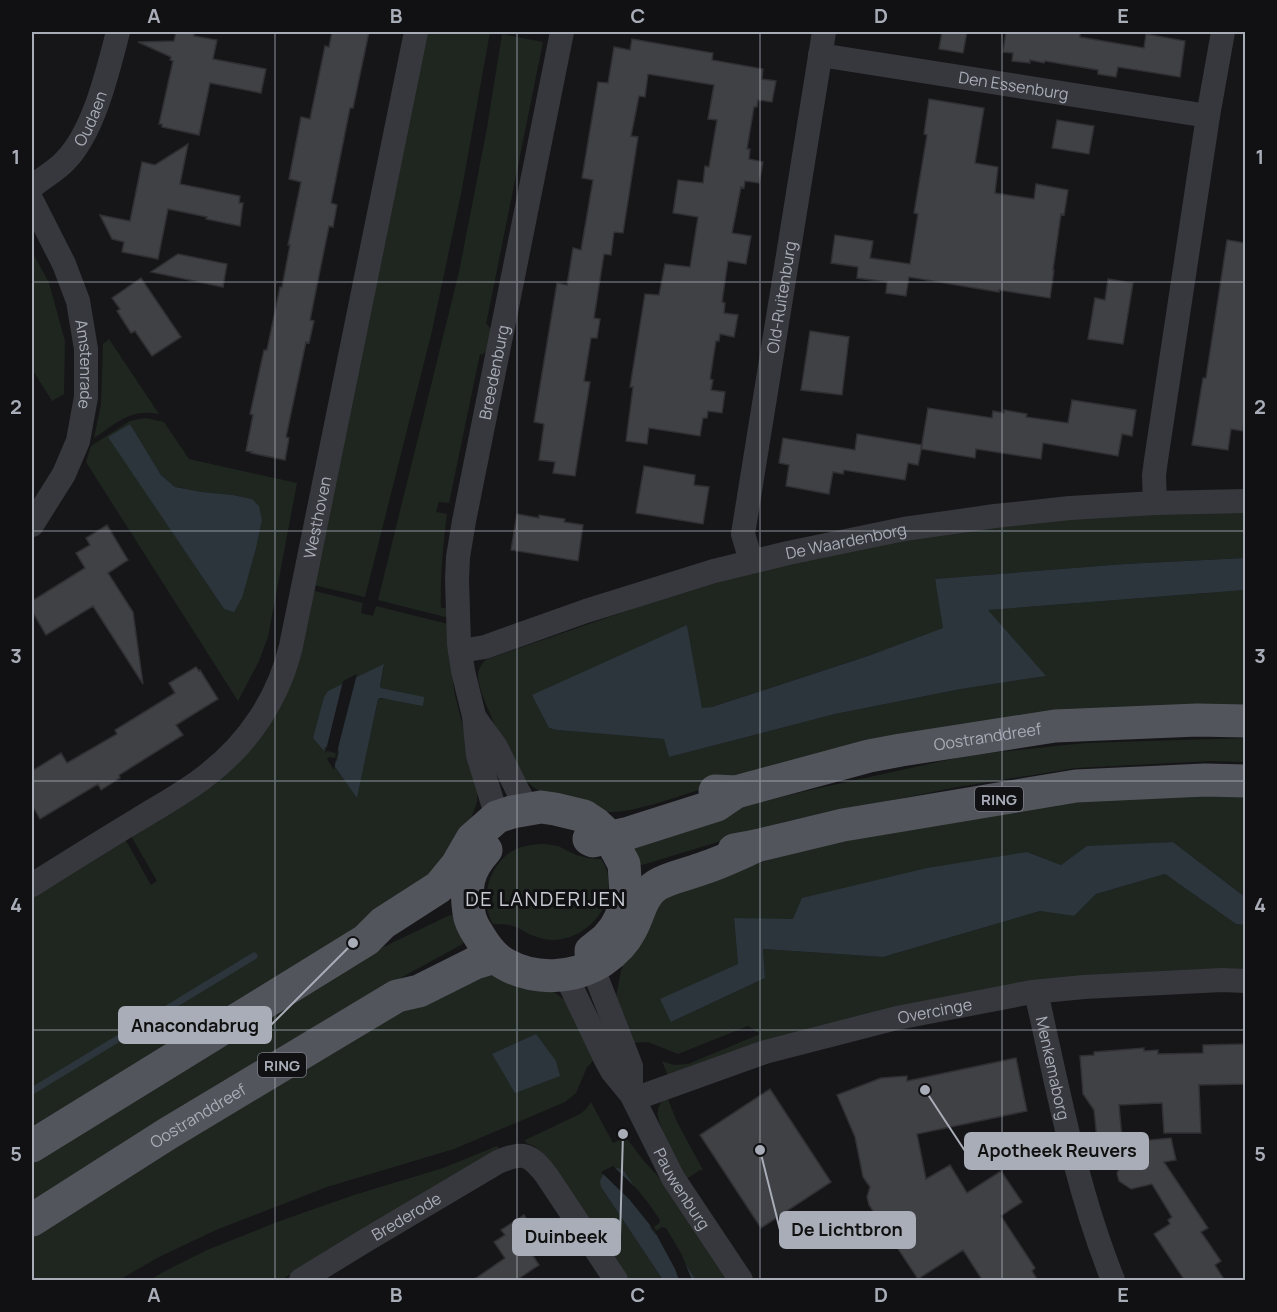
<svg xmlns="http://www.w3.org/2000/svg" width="1277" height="1312" viewBox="0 0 1277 1312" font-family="Manrope,sans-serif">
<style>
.green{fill:#1e261f;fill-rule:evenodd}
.water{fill:#2c353c}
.pier{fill:#161618}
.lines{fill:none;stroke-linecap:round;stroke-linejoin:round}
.stream{stroke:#2c353c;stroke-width:7}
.building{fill:#404145;stroke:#303034;stroke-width:1.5}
.street{stroke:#37383d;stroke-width:24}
.primary{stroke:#53555c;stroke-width:33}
.grid{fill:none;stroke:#a8adb8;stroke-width:1.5;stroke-opacity:0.55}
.labels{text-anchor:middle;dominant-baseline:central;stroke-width:6;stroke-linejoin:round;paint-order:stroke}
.shield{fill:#111113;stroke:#7b7e86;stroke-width:1.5}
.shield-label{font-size:15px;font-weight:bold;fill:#a8adb8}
.street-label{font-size:16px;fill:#a8adb8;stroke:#111113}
.quarter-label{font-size:20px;letter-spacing:1.5px;fill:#c9ccd4;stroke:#111113}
.leader{fill:none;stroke:#a8adb8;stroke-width:2}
.callout-dot{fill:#a8adb8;stroke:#111113;stroke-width:2}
.callout{fill:#a8adb8;stroke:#a8adb8;stroke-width:2}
.callout-label{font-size:18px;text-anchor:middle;font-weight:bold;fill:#111}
.neatline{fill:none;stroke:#a8adb8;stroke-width:2}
.grid-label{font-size:20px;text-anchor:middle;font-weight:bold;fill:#a8adb8}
</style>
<rect width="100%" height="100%" fill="#161618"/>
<path class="green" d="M426,32H490L461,194L432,331L365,597L313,585Z
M502,34L543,42L486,324L488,325L493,333L489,349L482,355L480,354L449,503L439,502L436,512L447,514C443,546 440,576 441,608H449V618L378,600L459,272L487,128Z
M32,251L49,283L65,341L64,394L52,401L32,369Z
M109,339L159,414C130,408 117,423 94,438L101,404L103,344Z
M145,418L164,422L189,459L297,483L268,637L259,661L238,701L86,462L91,446L130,421ZM130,424L161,475L175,487L202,492L233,495L252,499L224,609L109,437Z
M1170,512L1245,513V558L1125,564L935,579L944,628L868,656L712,707L702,709L687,625L549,728L557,730L665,739L669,757L835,714L961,689L1045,676L987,610L1245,590V707C1075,732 904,757 733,782C690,788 643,815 600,812C582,806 551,800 536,789C511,771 500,738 489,711C484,700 479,688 478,676C478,670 481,665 485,660L638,607L739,576L828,554L910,539L1062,519Z
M311,590L363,603L361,613L373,616L376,606L448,624V651L455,695L468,747L477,774V802L470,821L420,889L32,1132V897L125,839L151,885L157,881L131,836L239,760ZM384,665L380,687L381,688L424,698L378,699L357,797L330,761H337L339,751L325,747L323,750L315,739Z
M1245,738V762L1211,761L1076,768L958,787L787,821L642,865L639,864L632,844L751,804L819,788L970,755L1085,743Z
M1245,794V897L1173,842L1087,847L1061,865L1027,852L794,920L734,918L738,964L671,1022L765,978L763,949L883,957L1040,911L1074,916L1096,894L1165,874L1236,924L1245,925V972L1075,978L668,1076L662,1061L674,1065L688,1064L760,1034L748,1026L678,1054L648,1042L632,1043L616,997L621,971L624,962L655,910L665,899L697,882L772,859L904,825L1093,797Z
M545,844L558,846L576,855L588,858L601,859C610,871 611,890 605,904C594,930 564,947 537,937C529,935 523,930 516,927C508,924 500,924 493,924C478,899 490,861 516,849C526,845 535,844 545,844Z
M450,915L454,916L464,942L461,945L395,981L32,1202V1164L149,1089L375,951Z
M496,974L539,985L554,992L562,998L573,1008L594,1060L587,1067L576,1093L565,1102L454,1149L327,1187L216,1230L159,1257L119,1280H32V1233L413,1005L465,978Z
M667,1097L677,1122L703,1170H700L688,1178L686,1177C678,1163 655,1124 658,1109C660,1103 663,1100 667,1097Z
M591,1102L613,1143L626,1137L628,1140L643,1160L665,1184L728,1280H696L663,1230L656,1235L650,1226L657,1221L601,1187L663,1280H626L540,1151L534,1146L526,1143L525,1140L580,1114L586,1109Z
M497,1146L502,1152L453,1177L281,1280H150L165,1271L207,1250L277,1222L354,1195L443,1168Z"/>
<path class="water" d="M130,424L161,475L175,487L202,492L233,495L252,499L259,506L262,520L256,548L242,598L234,612L224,609L108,437Z
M1245,558V590L988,610L1046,676L961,689L835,714L669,757L664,739L557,730L549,728L532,695L687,625L702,708L712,707L868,656L943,628L935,579L1125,564Z
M384,664L380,686L381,688L424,697L423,706L381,698L378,699L357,798L330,760L337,761L339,751L325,747L324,751L313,738L324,697L328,691Z
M1173,842L1245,897V925L1236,924L1165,874L1096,894L1074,916L1040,911L883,957L763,949L765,978L671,1022L660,999L738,964L734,918L793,919L802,898L927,868L1027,852L1061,865L1087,846Z
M536,1034L556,1061L560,1076L515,1093L492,1054Z
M616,1168L621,1169L624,1171L657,1221L650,1227L656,1235L663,1230L696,1280H663L601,1187L600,1181L603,1175Z"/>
<path class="pier" d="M357,674L339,744L334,770L327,759L329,757L335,758L336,753L327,751L325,753L328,742L343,681Z
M613,1166L636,1188L649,1204L660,1220L659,1223L654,1227L656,1231L662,1227L666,1228L681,1253L692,1280H679L675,1269L654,1230L629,1199L601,1172Z"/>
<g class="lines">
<path class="stream" d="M32,1091L254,956"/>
</g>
<path class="building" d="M176,32H194V36L217,40L213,59L266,69L261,93L210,83L199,135L162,127V124H159L173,61L170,60L171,57L138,42L174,41Z
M332,32H369L353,108H350L331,203L337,205L333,227L329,226L310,320L314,321L309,343L306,342L286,437L289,438L285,460L251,453L252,452L246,451L253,415L250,414L264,350H267L280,287H282L290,245H288L301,182L289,179L301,117L310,119L325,46L329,47Z
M942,32H967L963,53L939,49Z
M1006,32H1080V37L1144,48L1146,34L1185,41L1180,77L1118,67L1116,77L1098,74V70L1045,61L1044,63L1030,60V63L1012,61L1013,53L1003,52Z
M632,39L713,53L712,60L763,69L762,79L776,81L772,102L758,100L757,107H754L747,149H750L749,159L763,162L759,183L745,181L744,188L741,187L732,233L751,236L746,264L728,261L722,302L725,303L724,313L738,315L734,337L720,334L719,341H716L710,379L713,380L711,390L725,392L722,413L708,411L707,418H703L700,436L649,428L647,444L626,441L633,387H630L645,294L659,295L665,264L690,267L698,217L673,213L678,180L703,183L705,166L709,167L717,120L708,119L714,85L648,74L645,97L639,96L631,136L638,137L623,233L614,232L611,255L604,254L594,318L600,319L597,338H591L584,381L590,382L575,476L553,473L555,462L539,460L544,424L534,422L557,283L567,285L573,248L581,250L593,180L582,178L598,82L608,83L614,47L630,50Z
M929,99L984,108L975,163L998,167L995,193L1034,199L1036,184L1068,190L1064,215L1061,214L1053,270H1054L1050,298L999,290V292L909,277L906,296L886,293L887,282L857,278L858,267L831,263L835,235L873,241L870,258L910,264L918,214L914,213L927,135L924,134Z
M1057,120L1094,126L1089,154L1052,148Z
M188,144L180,184L240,196L239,203H243L240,226L206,219L207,217L168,209L158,259L122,252L124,242L112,239L100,215L130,221L142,162L155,165Z
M1227,240L1245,243V415L1243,431L1231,429L1228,450L1192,445L1203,378H1206Z
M178,254L227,264L223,287L151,272Z
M141,278L181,337L152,356L135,331L131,333L117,311L120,309L112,298Z
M1108,279L1133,283L1123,344L1088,339L1095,298L1105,300Z
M810,331L849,337L842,395L801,390Z
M1072,400L1136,410L1132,436L1122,434L1118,456L1043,443L1041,459L976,449L975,458L921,449L928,408L992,418L993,411L1004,413V410L1027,414L1026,417L1068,423Z
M857,434L922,445L918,465L908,463L905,480L844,470L843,474L833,472L829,494L786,486L789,465L779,463L783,438L855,450Z
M644,466L695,475L694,485L709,487L703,524L636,513Z
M517,514L539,518V515L565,519L564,522L583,525L578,561L511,550Z
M107,525L128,560L108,573L133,612L143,684L93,606L46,635L32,611V601L85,568L76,553L90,545L86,538Z
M196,667L199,671L200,670L218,699L176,725L183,735L119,775L120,778L101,790L98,784L40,819L32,805V771L61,753L67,763L117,734L115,730L175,693L169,683Z
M1245,1044V1084L1199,1085L1201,1133H1164L1162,1103L1119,1105L1122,1137L1097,1139L1094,1110L1083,1094L1080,1056L1094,1055V1052L1144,1048V1051L1158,1050V1054L1203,1053V1045Z
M1016,1058L1027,1111L917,1134L926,1179L950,1165L967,1193L1001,1171L1022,1202L1001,1216L1035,1268L1032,1271L1038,1281H983L963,1250L918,1279L869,1205L867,1197L870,1187L863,1177L855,1137L837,1095L881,1078L907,1076V1081Z
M770,1089L831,1182L761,1228L700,1135Z
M1171,1138L1176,1160L1164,1162L1208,1228L1201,1232L1221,1261L1215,1265L1225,1281H1185L1154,1234L1170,1224L1168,1220L1172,1217L1152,1184L1131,1189L1119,1181L1117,1173L1122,1165L1118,1143Z
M524,1215L540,1241L535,1244L539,1250L532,1254L539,1265L515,1281H472L505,1258L494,1242L505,1235L501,1230Z"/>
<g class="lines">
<g class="street">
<path id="s1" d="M820,55L1208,116"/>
<path id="s2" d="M32,187C42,178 56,171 65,161C94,132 108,70 118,32"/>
<path id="s3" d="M32,201L64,264L78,301L86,349V397L78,441L64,474L32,525"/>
<path d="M1155,503L1154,475L1156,460L1208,116L1223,32"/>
<path id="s4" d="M751,561L743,534L824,32"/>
<path id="s5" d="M460,651L485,647L586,611L714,571L788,553L904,529L995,516L1070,508L1155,503L1246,501"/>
<path d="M475,718L496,747L519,793L528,809"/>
<path id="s6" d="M497,817L478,755L474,716L463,671L459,644L457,579L458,557L464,521L562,32"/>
<path id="s7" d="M32,885C67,863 102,841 137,820C161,805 186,792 207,775C249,743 279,697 291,646L416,32"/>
<path d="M592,966L631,1066V1094"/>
<path id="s8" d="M566,976L606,1060L612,1071L631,1094L673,1178L741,1280"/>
<path id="s9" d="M1036,992C1058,1089 1076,1188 1113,1280"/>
<path id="s10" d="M634,1099L765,1052L897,1018L1032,992L1084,987L1222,980L1246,981"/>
<path id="s11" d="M301,1280L368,1239L498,1162C524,1151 530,1154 547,1176L616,1280"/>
</g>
<g class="primary">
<path id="s12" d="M715,791L736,792L869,756L901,750L1055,726L1197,720L1246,721"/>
<path d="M589,839L593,841L629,833L717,805L736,792"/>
<path d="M486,850C467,871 465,886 469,913C470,921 474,928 478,934C485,946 494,958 505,964C535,981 573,979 602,961C613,953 624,943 630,931C639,916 641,895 657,885C668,878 688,874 701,869C720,863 737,855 756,846"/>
<path d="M734,850L756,846L843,825L1076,786L1205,780L1246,781"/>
<path d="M32,1146L366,940L383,923L439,887L457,865L472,839L497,817L512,812L541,807L555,809L584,816L596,824L609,836L624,864L626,894L621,917L615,928L606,939L591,951L592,966"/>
<path id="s13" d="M32,1220L167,1134L397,996L419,991L475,963L495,957"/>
</g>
</g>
<path class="grid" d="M275,32V1280M517,32V1280M760,32V1280M1002,32V1280M32,282H1246M32,531H1246M32,781H1246M32,1030H1246"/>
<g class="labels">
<g class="shield">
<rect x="975" y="787" width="48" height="24" rx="4.5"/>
<rect x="258" y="1053" width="48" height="24" rx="4.5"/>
</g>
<g class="shield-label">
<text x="999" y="799">RING</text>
<text x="282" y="1065">RING</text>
</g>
<g class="street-label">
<text stroke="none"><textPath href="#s1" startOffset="196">Den Essenburg</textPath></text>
<text stroke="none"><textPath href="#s2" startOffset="92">Oudaen</textPath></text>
<text stroke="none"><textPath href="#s4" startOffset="268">Old-Ruitenburg</textPath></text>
<text stroke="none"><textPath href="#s3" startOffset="174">Amstenrade</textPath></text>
<text stroke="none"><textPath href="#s6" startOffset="453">Breedenburg</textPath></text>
<text stroke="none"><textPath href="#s7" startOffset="495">Westhoven</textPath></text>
<text stroke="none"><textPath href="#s5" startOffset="402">De Waardenborg</textPath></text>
<text stroke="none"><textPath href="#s12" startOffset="279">Oostranddreef</textPath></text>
<text stroke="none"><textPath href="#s10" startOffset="314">Overcinge</textPath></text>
<text stroke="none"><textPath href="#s9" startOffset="78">Menkemaborg</textPath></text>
<text stroke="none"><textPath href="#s13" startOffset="196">Oostranddreef</textPath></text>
<text stroke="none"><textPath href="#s8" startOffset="243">Pauwenburg</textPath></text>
<text stroke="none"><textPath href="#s11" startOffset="123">Brederode</textPath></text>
</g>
<g class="quarter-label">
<text x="546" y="898">DE LANDERIJEN</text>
</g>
</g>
<path class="leader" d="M353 943L271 1025M925 1090L965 1151M760 1150L780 1230M623 1134L620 1237"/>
<g class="callout-dot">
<circle cx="353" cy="943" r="6"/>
<circle cx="925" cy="1090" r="6"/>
<circle cx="760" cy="1150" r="6"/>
<circle cx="623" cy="1134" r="6"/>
</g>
<g class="callout">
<rect x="119" y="1007" width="152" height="36" rx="6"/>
<rect x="965" y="1133" width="183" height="36" rx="6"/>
<rect x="780" y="1212" width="135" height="36" rx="6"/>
<rect x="513" y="1219" width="107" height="36" rx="6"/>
</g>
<g class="callout-label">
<text x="195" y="1032">Anacondabrug</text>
<text x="1057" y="1157">Apotheek Reuvers</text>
<text x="847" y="1236">De Lichtbron</text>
<text x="566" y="1243">Duinbeek</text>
</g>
<rect width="1277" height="1312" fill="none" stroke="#111113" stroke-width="66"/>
<rect x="33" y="33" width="1211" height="1246" class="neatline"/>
<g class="grid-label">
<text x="154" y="23">A</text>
<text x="396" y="23">B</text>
<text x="638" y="23">C</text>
<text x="881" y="23">D</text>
<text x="1123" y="23">E</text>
<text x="16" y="164">1</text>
<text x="1260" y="164">1</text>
<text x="16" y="414">2</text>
<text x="1260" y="414">2</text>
<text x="16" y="663">3</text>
<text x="1260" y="663">3</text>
<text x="16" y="912">4</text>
<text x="1260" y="912">4</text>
<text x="16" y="1161">5</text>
<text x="1260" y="1161">5</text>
<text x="154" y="1302">A</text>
<text x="396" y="1302">B</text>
<text x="638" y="1302">C</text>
<text x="881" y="1302">D</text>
<text x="1123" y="1302">E</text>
</g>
</svg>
